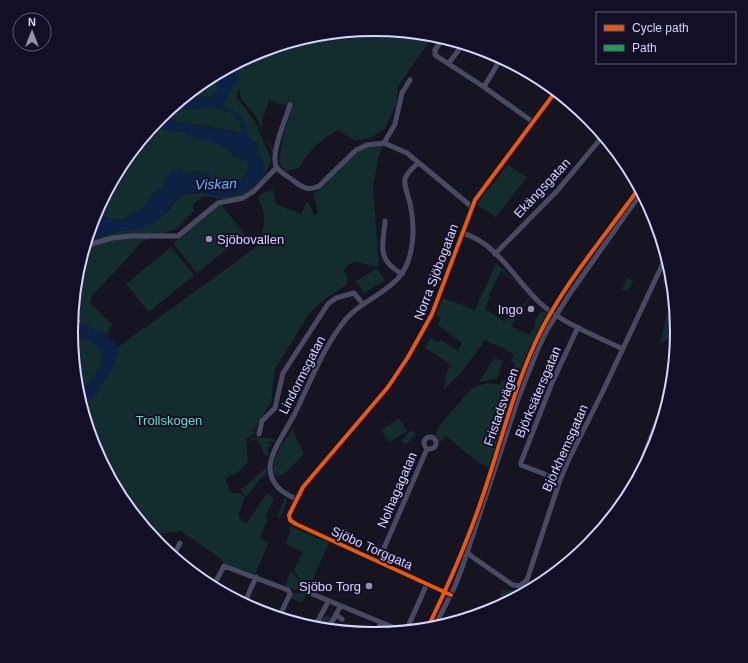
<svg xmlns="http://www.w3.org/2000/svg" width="748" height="663" viewBox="0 0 748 663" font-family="Helvetica,sans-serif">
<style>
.green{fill:#132c2d}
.water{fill:#0d2144}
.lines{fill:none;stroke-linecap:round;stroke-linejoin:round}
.minor{stroke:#4a4962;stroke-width:5}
.rail-casing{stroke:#43596b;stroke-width:2.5}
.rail{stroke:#130f26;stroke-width:1;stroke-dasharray:3;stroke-linecap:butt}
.quiet{stroke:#1a9f57;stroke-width:3;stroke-dasharray:6 3;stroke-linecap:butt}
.cycleway-casing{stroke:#130f26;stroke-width:6}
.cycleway{stroke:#e8590c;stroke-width:4}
.poi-dot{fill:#9591b1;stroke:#130f26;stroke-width:1.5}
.labels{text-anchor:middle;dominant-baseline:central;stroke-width:4;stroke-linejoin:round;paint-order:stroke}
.street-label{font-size:13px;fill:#d9d4ff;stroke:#130f26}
.poi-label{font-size:13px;fill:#d9d4ff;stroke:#130f26;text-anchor:end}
.park-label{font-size:13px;fill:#5fe0c0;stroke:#130f26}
.water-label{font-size:14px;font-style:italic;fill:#62b6ff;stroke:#130f26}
.rim{fill:none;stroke:#d9d4ff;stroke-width:2}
</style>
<rect width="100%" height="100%" fill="#161421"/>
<path class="green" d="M374,29L434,35L398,86L396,105L384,130L370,138L355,141L338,130C321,139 308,151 299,168L286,172L279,162L283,136L292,107L269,100C261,123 257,131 275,151L273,153C264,140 262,125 254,114C248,106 239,101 240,90H237V98L255,121L271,159C270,168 265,173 260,180C251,192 238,200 223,199C209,198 203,192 193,205L194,211L176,229L142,242L92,296L90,303L112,324L107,336L101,332L72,322L77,272L87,241L120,230L130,231L155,222L167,212L178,198L185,194L207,193L224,197L264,167L255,142L249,139C245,132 246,124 241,117C237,111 227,111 223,104C231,90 237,79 238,63L258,52L315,35Z
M213,76L219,87L216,93L210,97L186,96Z
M173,107L193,109L215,107L230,112L240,121L242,134L236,132L160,118Z
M152,127L174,132L183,131L188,135L221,145L230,150L233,155L249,162L246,176L229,184L215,180L212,182L210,181L209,175L198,171L186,174L178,169C172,174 162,178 164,187L151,196L147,206L122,220L95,216L123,163Z
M384,145L379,155L373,186L379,266C368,267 359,259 349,264L344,270L348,278L346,285L326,298L309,314L275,369L271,403L251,434L254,431L256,433L246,439L248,462L234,476L232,474L227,477L226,481L231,493H240L245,498L238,516L246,524L267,493L274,498L265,517L268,519L260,537L268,544L255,574L223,563L222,560L181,531L155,535L154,538L122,499L94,447L82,406L96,394L114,365L118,347L255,248C265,229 268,218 258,197L262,193L273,190L276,204L301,214L306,202H308L315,216L318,211L313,194L359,150L367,146Z
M508,165L527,177L496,217L477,205L483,195Z
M221,204L245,235L197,273L173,243Z
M171,247L194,275L149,312L126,284Z
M496,263L525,291L501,271L489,295L490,296L485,309L505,322L510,315L512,316L515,312L521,308L530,296L531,297L511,326L529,335L536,324L534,323L541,311L548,313L520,373L489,467L480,464L446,436L439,443L435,436L439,426L471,389C479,384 492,382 500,385L502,380L507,382L515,363L511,361L514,354L485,340L462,372L444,389L446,373L451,365L425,348L430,339L427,336L438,342L441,340L458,351L462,343L437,325L441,318L436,315L443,298L475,310Z
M377,268L385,281L364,293L356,281Z
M668,268L671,273L676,326L669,338L660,344L672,292L670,288L662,282Z
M627,278L633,280L628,292L622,289Z
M72,336C81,338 92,340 98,347C110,361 89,386 78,393Z
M494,358L503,361L497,379L479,382Z
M670,392L653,447L645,463Z
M399,418L407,431L389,442L381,430Z
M292,429L304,454L283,475L274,476C270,459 283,443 292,429Z
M411,430L416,434L406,445L401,441Z
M257,437L275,439L276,441L259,444L256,439L249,441L251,438Z
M266,443L271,444L267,451L269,453L267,457L265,456L260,444Z
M266,468V475L263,476L246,497L240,490C250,483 256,475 266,468Z
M285,497L287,503L280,518L277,517Z
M290,526L329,543L309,588L303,584L294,570L303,552L285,544L291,530L288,528Z
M290,572L293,573L305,588L294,590L285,586Z
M502,590H529L496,608Z
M307,592L302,603L291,598L293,593Z
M328,615L331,619L326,629L316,628L322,618Z"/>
<path class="water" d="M238,63V79L223,104C227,111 237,111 241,117C246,124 245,132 249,139L255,142C257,149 263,160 264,167C264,184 237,198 223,197C209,196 199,189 185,194C172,199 166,216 153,223C147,226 138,229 131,231C127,231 122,230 119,231C108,233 97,238 87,241L95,216L122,220L147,206L151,196L164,187L163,184L172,170L178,169L186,174L198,171L209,175L210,181H212L215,180L229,184L246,176L249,162C237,159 232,150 222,146C209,140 194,141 183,131L174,132L152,127L160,118L242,134L240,121L230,112L215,107L193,109L173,107L186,96L210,97L216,93L218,87L213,76Z
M73,322C91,326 107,332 118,347L114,365L96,394L82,406L78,393C89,386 110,361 98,347C92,340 81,338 72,336Z"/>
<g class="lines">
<path class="minor" d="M443,38L435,50V55L484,87L533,122
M449,63L463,44
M484,87L501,58
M290,105C286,118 269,156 277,168C281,173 289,177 294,181C303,188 309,191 319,186L356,150L367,145L384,143L407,153L472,207
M384,143L395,124L402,93L410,80
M385,221C383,247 376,259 402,274
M462,233C496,242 514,278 538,301C561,323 594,335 623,349
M85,246L112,238L131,236H178L218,203L243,198L254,191L277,167
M495,254L557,191L603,136
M259,434L262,421L275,408L283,373L328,304L336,298L354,293L363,304
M424 443a6 6 0 1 1 12 0a6 6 0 1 1-12 0Z
M560,480L521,465V462L552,383L578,327
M296,499C283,493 271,485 270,469C269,452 290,425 297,409C312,378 324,346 346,319C361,301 386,294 400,276C415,257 415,225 410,203C408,195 404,187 405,179C407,172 413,168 418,163
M467,551L471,556L513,585L520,586L527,580L560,480L568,461L603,391L666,257
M173,556L180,543
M378,562L427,449
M213,587L224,566L288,590L290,594L279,617
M310,593L402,631
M451,595L296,524L290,520L289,515L303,487L388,387L408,357L432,314L475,200L556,91
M244,604L256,577
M336,615L342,619
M314,628L328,602
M434,628L455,586L463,565L518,399L537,351L547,330L571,292L641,193
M328,629L340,607
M427,629C447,588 465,547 480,504C499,450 512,393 536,341C562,285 604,238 639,188
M406,631L427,584
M375,634L381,623"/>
<g class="rail-casing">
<path id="rail" d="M627,497L672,379"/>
</g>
<use href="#rail" class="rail"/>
<path class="quiet" d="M72,332L79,320"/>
<g class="cycleway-casing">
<path id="cycleway" d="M451,595L296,524L290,520L289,515L303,487L388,387L408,357L432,314L475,200L556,91
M427,629C447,588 465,547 480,504C499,450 512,393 536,341C562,285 604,238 639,188"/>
</g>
<use href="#cycleway" class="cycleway"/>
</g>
<g class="poi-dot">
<circle cx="209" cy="239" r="4"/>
<circle cx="531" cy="309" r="4"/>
<circle cx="369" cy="586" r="4"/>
</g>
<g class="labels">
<g class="street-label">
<text transform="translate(542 188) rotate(-47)">Ekängsgatan</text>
<text transform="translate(436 272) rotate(-69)">Norra Sjöbogatan</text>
<text transform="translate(302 375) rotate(-63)">Lindormsgatan</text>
<text transform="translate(538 392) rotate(-67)">Björksätersgatan</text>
<text transform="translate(501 407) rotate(-71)">Fristadsvägen</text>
<text transform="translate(565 448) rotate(-66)">Björkhemsgatan</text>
<text transform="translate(397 490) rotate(-67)">Nolhagagatan</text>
<text transform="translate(372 548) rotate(24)">Sjöbo Torggata</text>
</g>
<g class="poi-label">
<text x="217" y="239" text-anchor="start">Sjöbovallen</text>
<text x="523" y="309">Ingo</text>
<text x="361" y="586">Sjöbo Torg</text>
</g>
<g class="park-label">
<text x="169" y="420">Trollskogen</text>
</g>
<g class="water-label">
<text transform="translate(216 184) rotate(-2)">Viskan</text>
</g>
</g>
<path d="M0 0H748V663H0ZM373 36H375A295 295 0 0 1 670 331V332A295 295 0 0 1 375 627H373A295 295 0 0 1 78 332V331A295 295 0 0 1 373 36Z" fill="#130f26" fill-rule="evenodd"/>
<path class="rim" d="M373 36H375A295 295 0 0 1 670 331V332A295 295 0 0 1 375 627H373A295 295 0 0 1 78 332V331A295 295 0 0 1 373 36Z"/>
<rect x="596" y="12" width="140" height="52" fill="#130f26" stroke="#625e7d"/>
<rect x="604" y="25" width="20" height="6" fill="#e8590c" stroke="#625e7d"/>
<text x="632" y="32" font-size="12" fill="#d9d4ff">Cycle path</text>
<rect x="604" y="45" width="20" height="6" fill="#1a9f57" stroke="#625e7d"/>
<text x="632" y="52" font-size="12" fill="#d9d4ff">Path</text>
<g transform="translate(32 32)"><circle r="19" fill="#130f26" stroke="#625e7d"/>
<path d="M0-3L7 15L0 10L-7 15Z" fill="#9591b1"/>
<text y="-6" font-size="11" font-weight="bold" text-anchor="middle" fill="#d9d4ff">N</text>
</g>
</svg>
